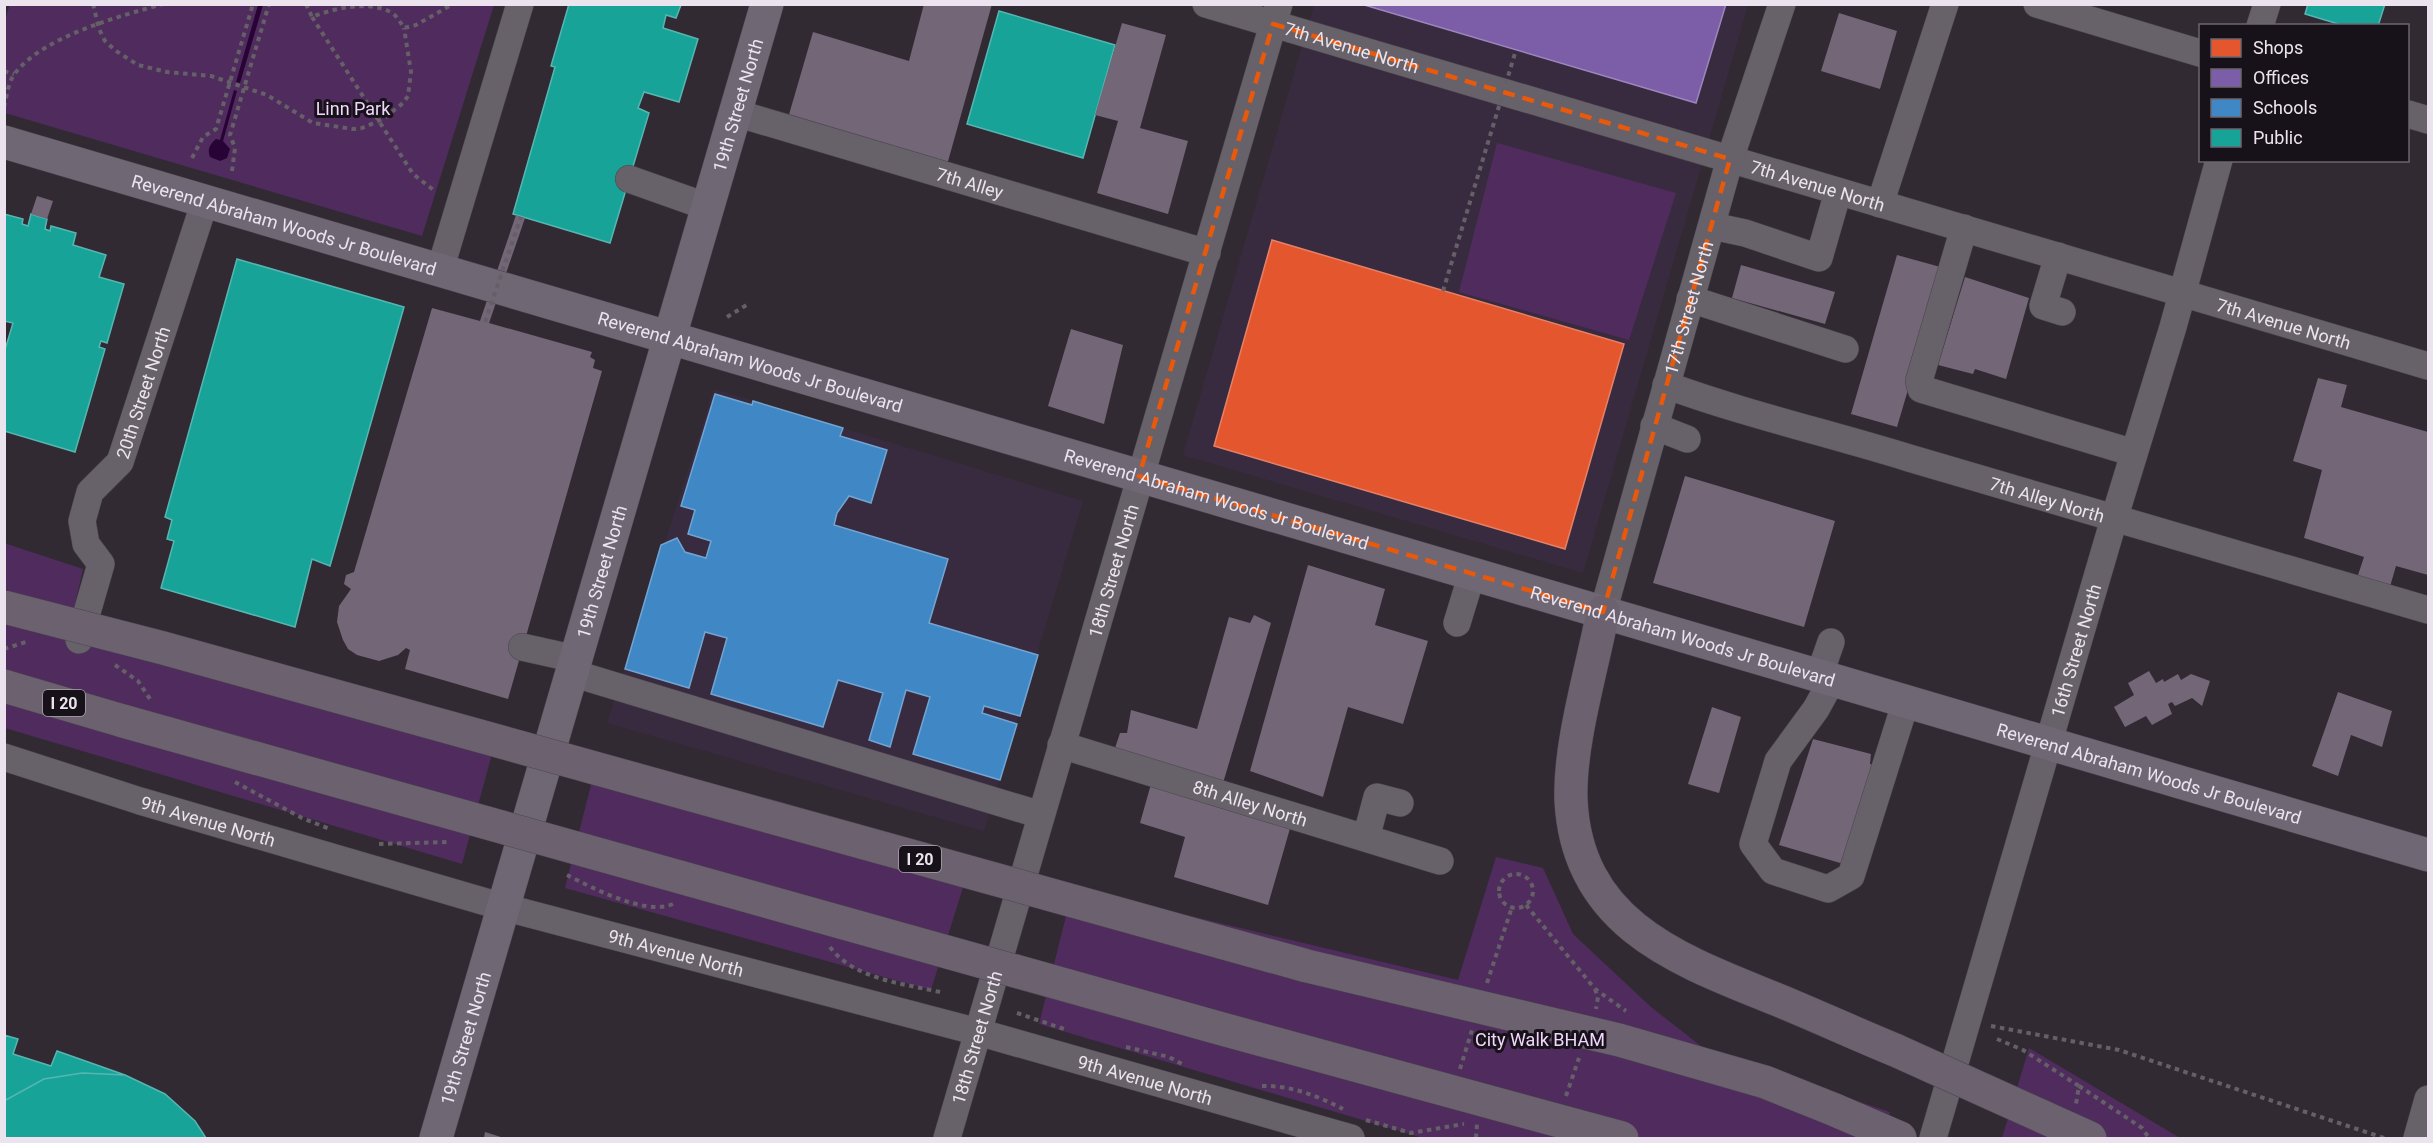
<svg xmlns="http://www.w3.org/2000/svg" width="2433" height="1143" viewBox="0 0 2433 1143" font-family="Roboto,sans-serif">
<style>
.built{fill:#392b3f}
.green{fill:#4f2c5d}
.water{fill:#280436}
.shops{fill:#e4572e;stroke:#e68168;stroke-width:1.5}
.offices{fill:#7b5ea7;stroke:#9d86bd;stroke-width:1.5}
.schools{fill:#3f88c5;stroke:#73a4d2;stroke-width:1.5}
.public{fill:#17a398;stroke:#57b6b2;stroke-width:1.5}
.building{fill:#726677}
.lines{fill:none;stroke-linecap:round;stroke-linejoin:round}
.minor-casing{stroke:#4b464d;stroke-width:28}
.major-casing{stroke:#4b464d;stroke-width:34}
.highway-casing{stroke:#4b464d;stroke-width:34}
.path{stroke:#656067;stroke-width:4;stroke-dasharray:4.5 4.5;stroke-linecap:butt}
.minor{stroke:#676169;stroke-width:27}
.major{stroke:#706774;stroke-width:33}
.highway{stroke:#6c616f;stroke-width:33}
.highway-bridge-casing{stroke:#4b464d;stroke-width:34;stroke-linecap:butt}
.path-bridge{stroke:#656067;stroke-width:4;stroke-dasharray:4.5 4.5;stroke-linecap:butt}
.highway-bridge{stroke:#6c616f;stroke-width:33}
.marked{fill:none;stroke:#e8590c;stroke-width:4.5;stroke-dasharray:12 8;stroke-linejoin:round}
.labels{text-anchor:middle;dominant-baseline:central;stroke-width:6;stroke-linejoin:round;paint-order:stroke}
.shield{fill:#171119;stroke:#aba5af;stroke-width:1.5}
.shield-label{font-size:16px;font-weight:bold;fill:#ebe4ef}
.street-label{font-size:18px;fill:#ebe4ef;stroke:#171119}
.park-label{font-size:18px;fill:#f0d7fb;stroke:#171119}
</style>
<rect width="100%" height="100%" fill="#312a33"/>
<path class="built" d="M1314,5H1748L1583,573L1183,455Z
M714,389L1083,501L984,831L607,723Z"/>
<path class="green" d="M10,4L494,5L422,236L5,113L4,23Z
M1497,143L1676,193L1629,340L1459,292Z
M4,543L83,569L74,608L498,732L462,864L5,728Z
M596,765L970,865L931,990L565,888Z
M1496,857L1543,868L1573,934L1651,1007L1706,1050L1890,1112L1883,1138H1423L1039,1024L1073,888L1458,980Z
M2029,1048L2180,1138H2002Z"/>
<path class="water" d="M258,5H263L240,83L236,82Z
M234,90L237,91L223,141L230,149L227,158L220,161L210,157C207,149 210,144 216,139L220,140Z"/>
<path class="shops" d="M1272,240L1624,344L1565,549L1214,446Z"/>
<path class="offices" d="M1361,4H1726L1696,103Z"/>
<path class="schools" d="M715,394L752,405L753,401L843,428L840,436L887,450L871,503L849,496L837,513L834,525L948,559L929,623L1038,655L1020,716L984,706L982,713L1017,724L1000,780L913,754L930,697L906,690L890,747L869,740L883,693L838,680L823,727L711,694L727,638L705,632L689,688L625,669L661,545L677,538L685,552L706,558L711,541L688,534L695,510L681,506Z"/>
<path class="public" d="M569,4H683L681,5L676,18L666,15L663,28L698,39L679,102L644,92L638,108L649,113L610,243L513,214L555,67L551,66Z
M2308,4H2385L2378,26H2345L2305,14Z
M999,11L1115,45L1083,158L967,124Z
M4,214L23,219L22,224L28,226L31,214L47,219L45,229L50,231L51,226L76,233L73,245L106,255L99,277L124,284L107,343L101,341L99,347L105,349L75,452L4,431V353L13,323L4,321Z
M237,259L404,307L330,566L312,559L295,627L161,588L174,541L167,539L172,520L165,517Z
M4,1035L18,1039L13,1054L51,1066L57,1051L125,1075L165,1094L195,1121L206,1138H4Z
M82,1073L125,1075L165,1094L195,1121L206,1138H4V1101L44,1079Z"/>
<path class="building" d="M924,4H992L947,165L788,118L813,32L909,61Z
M1839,13L1897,31L1880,89L1821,71Z
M1122,23L1166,35L1140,128L1188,141L1168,214L1097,193L1118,121L1095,115Z
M37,196L53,201L47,219L31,214Z
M516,215L525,218L489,323L592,352L590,357L595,360L593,368L602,371L508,699L405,669L410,650L406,648L398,655L379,661L357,655L348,649L343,640L337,622L339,606L351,589L344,584L346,575L354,572L432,308L480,321Z
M1897,255L1944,268L1897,427L1851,414Z
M1741,265L1835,292L1825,324L1732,298Z
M1965,277L2029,298L2006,379L1975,369L1973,374L1938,365Z
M1071,329L1123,345L1104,424L1048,406Z
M2318,378L2347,385L2341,407L2428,432V575L2396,566L2389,590L2357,578L2364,557L2304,538L2322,470L2293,461Z
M1685,476L1835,521L1804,627L1653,583Z
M1308,565L1385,589L1375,625L1428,641L1403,724L1348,707L1323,797L1250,771Z
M1254,615L1271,623L1223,783L1115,748L1120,733H1127L1131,710L1197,729L1229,617L1250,623Z
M2149,671L2156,683L2163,679L2164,682L2178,674L2181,680L2191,674L2210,681L2202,706L2192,698L2175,706L2172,702L2168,704L2172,714L2152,725L2146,716L2125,727L2114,707L2134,695L2128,683Z
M2338,692L2392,711L2382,747L2351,735L2338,776L2312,766Z
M1712,707L1741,717L1719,793L1688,784Z
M1813,739L1871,754L1870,764L1875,765L1847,865L1779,845Z
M1151,784L1291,825L1268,905L1174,877L1185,837L1140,823Z
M485,1132L504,1138H484Z"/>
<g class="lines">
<g class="minor-casing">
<g id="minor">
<path id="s1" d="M1206,4L2428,366"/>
<path d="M2037,4L2200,53"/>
<path d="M2260,26L2267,4"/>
<path id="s2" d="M736,113L1207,253"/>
<path d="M2408,114L2428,120"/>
<path d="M629,179L708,207"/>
<path d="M1880,204L1945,4"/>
<path d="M1712,226L1745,233L1819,258L1838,192"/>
<path d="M1964,228L1919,381L1921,389L2134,453"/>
<path d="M2058,256L2043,306L2062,312"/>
<path d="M440,270L520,4"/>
<path d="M1690,299L1845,349"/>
<path id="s3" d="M1666,385C1745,414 1828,433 1909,458C2082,510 2255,561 2428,610"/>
<path d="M1654,426L1687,439"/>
<path id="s4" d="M1603,612L1730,159L1782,4"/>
<path d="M1457,623L1472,574"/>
<path id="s5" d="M79,640L101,564L86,544L82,521L90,492L120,462L205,201"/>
<path d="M522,647L576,659"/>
<path d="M572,673L1041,815"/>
<path d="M1819,676L1831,642"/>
<path d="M1832,680L1816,709L1778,761L1753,844L1773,871L1828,889L1851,876L1906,701"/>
<path id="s6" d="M1061,745L1440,861"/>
<path id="s7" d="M4,757L140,801L503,907L978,1032L1351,1138"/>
<path d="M1366,838L1377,797L1400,803"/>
<path id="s8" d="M947,1138L1279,4"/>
<path id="s9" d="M1933,1138L2114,519L2173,327L2219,160"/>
<path d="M2417,1138L2428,1099"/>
</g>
</g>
<g class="major-casing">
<g id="major">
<path id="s10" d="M4,142L2428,855"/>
<path id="s11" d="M436,1138L767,4"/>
</g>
</g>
<g class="highway-casing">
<path id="highway" d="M1603,612C1592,669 1569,744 1571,800C1577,925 1679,960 1778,1000C1817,1016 1856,1034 1895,1050
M4,686L123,721
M1835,1110L1900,1138"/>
</g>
<path class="path" d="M93,4L99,29L105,41L116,51L138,65L167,72L211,76L267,95L313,123L353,129L362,128L383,119L403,103L408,96L411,72L404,28
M306,4L312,17C334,8 371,0 392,13C397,16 400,22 404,28L416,25L453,4
M312,17L413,174L436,192
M4,71L14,74
M4,107C7,96 8,81 16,72C45,36 120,16 163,4
M192,158L203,137L216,129L253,4
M232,171L235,148L230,135L269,4
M727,317L750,303
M4,649L29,641
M115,665L138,681L152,702
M235,782L302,818L330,829
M379,844L450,842
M1499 891a17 17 0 1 1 34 0a17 17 0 1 1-34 0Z
M567,875C593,888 645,916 673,904
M1526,905L1595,989L1626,1011
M830,947C854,980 907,984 944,993
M1487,983L1512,907
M1595,989L1598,997L1596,1009
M1017,1013L1064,1029
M1991,1026L2119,1050L2384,1138
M1997,1039L2023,1050L2079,1086L2076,1104
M1126,1047L1169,1057L1182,1064
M1460,1069L1472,1030
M1262,1086C1290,1085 1318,1096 1343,1109
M2079,1086L2142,1128L2149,1138
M1566,1096L1579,1058
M1366,1120L1411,1133L1464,1124
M1476,1138L1477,1124"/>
<use href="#minor" class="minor"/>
<use href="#major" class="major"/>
<use href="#highway" class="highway"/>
<g class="highway-bridge-casing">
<path id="highway-bridge" d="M4,607L163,648L1307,966L1619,1040L1765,1082L1835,1110
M123,721L1215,1027L1622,1138
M1895,1050L2090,1138"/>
</g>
<path class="path-bridge" d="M1443,291L1516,50
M485,322L521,217"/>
<use href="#highway-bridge" class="highway-bridge"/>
</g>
<path class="marked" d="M1273,24L1730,159L1603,612L1139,476Z"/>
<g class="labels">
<g class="shield">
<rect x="43" y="690" width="42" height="26" rx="4.5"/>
<rect x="899" y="846" width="42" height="26" rx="4.5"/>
</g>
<g class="shield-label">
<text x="64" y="703">I 20</text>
<text x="920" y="859">I 20</text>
</g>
<g class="street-label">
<text stroke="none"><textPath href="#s1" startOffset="152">7th Avenue North</textPath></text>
<text stroke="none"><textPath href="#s11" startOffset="1076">19th Street North</textPath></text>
<text stroke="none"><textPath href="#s2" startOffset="244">7th Alley</textPath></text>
<text stroke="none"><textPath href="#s1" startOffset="638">7th Avenue North</textPath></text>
<text stroke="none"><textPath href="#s10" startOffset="292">Reverend Abraham Woods Jr Boulevard</textPath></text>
<text stroke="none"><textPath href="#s4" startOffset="316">17th Street North</textPath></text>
<text stroke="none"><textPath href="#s1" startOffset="1124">7th Avenue North</textPath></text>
<text stroke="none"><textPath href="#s10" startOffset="778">Reverend Abraham Woods Jr Boulevard</textPath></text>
<text stroke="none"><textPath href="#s5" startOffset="273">20th Street North</textPath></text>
<text stroke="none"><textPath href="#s10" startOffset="1264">Reverend Abraham Woods Jr Boulevard</textPath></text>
<text stroke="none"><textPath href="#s3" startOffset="398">7th Alley North</textPath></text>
<text stroke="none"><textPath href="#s11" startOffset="590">19th Street North</textPath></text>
<text stroke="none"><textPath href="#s8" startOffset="591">18th Street North</textPath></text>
<text stroke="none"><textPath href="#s10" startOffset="1750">Reverend Abraham Woods Jr Boulevard</textPath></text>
<text stroke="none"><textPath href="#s9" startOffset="508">16th Street North</textPath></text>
<text stroke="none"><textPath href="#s10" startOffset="2236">Reverend Abraham Woods Jr Boulevard</textPath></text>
<text stroke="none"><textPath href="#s6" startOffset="198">8th Alley North</textPath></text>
<text stroke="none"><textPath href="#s7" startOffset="214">9th Avenue North</textPath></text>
<text stroke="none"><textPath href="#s7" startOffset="700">9th Avenue North</textPath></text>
<text stroke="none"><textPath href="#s11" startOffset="104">19th Street North</textPath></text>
<text stroke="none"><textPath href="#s8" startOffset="105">18th Street North</textPath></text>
<text stroke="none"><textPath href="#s7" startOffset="1186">9th Avenue North</textPath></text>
</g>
<g class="park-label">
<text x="353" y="108">Linn Park</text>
<text x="1540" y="1039">City Walk BHAM</text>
</g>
</g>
<rect width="2433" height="1143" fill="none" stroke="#ebe4ef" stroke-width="12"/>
<rect x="2199" y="24" width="210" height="138" fill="#171119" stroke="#6c656f" stroke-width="1.5"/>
<rect x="2211" y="39" width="30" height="18" fill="#e4572e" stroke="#6c656f" stroke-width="1.5"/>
<text x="2253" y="54" font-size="18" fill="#ebe4ef">Shops</text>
<rect x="2211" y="69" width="30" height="18" fill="#7b5ea7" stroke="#6c656f" stroke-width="1.5"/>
<text x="2253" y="84" font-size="18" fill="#ebe4ef">Offices</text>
<rect x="2211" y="99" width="30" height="18" fill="#3f88c5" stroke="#6c656f" stroke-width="1.5"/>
<text x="2253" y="114" font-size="18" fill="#ebe4ef">Schools</text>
<rect x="2211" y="129" width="30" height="18" fill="#17a398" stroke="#6c656f" stroke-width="1.5"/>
<text x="2253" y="144" font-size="18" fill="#ebe4ef">Public</text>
</svg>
